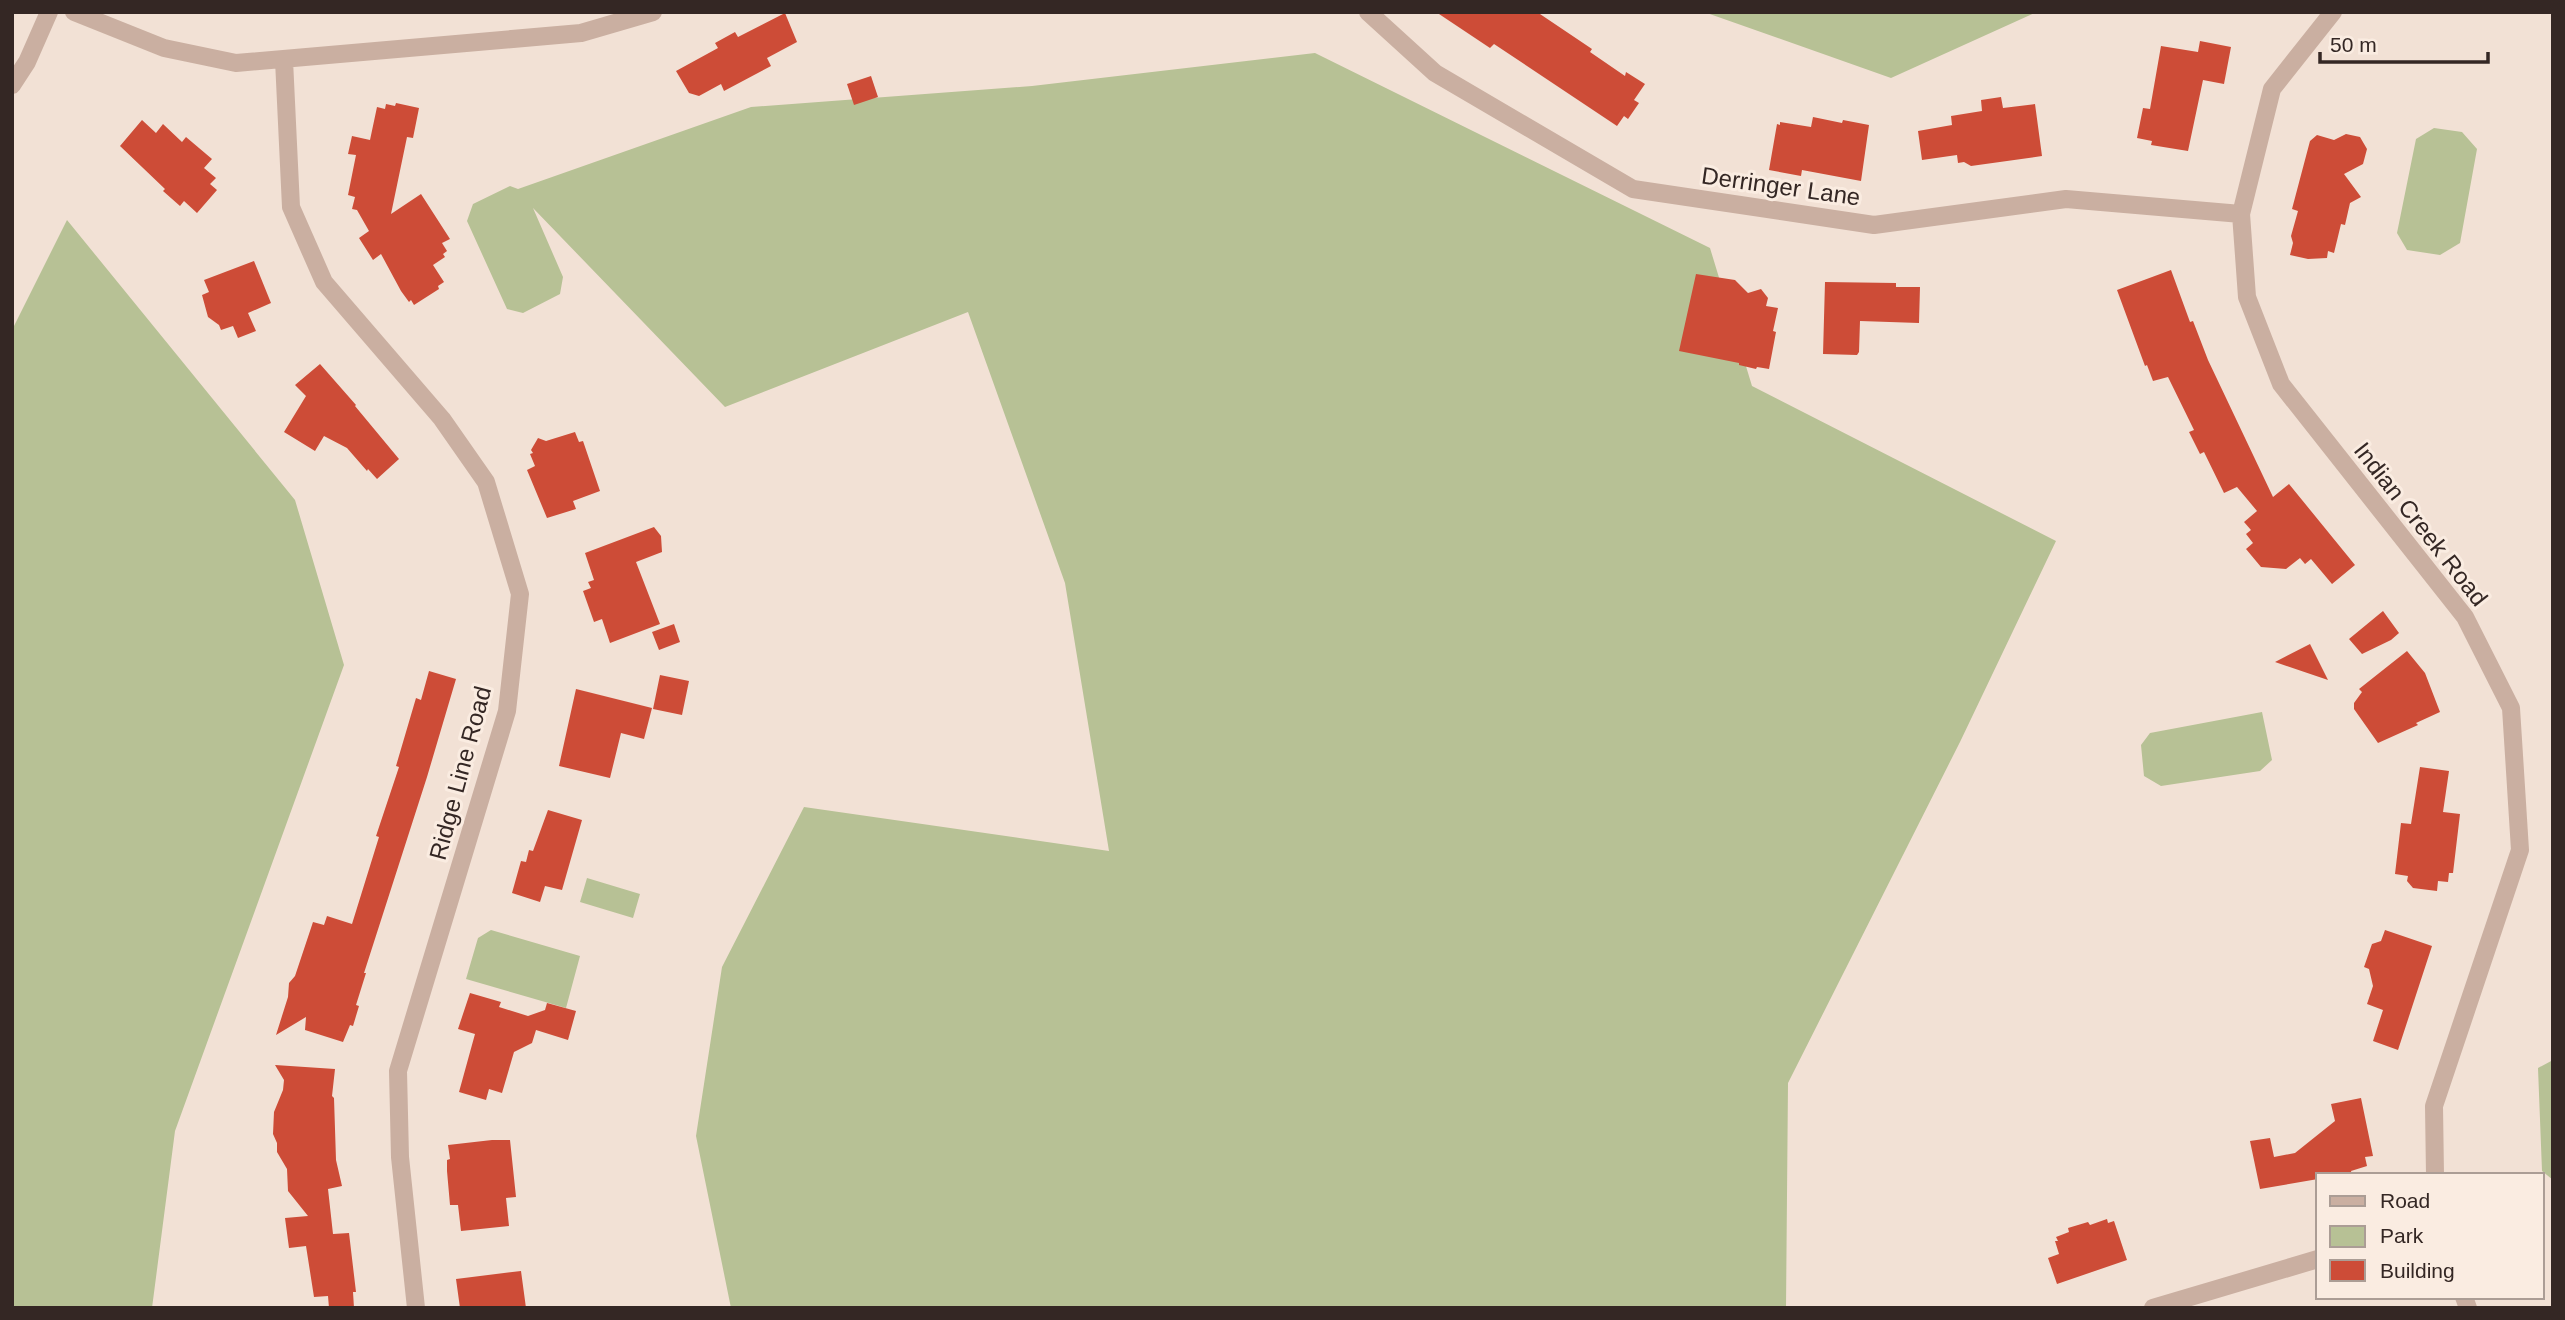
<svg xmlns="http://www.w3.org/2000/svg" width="2565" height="1320" viewBox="0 0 2565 1320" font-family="Helvetica,sans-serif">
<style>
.green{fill:#b7c195}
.building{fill:#cd4c37}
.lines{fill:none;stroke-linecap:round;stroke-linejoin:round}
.minor{stroke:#caafa1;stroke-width:18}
.labels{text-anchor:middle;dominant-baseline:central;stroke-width:6;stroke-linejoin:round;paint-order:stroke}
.street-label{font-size:24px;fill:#342724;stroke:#faece1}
</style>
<rect width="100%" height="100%" fill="#f2e1d5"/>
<path class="green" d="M1704,12H2037L1891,78Z
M1315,53L1710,248L1752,386L2056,541L1960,742L1788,1083L1786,1308H731L696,1136L722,967L804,807L1109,851L1065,583L968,312L725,407L533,208L563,277L560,294L523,313L507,309L467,221L473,204L510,186L518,189L751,107L1032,86Z
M2434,128L2462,132L2477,149L2460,243L2440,255L2407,250L2397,233L2416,139Z
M67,220L295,500L344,665L175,1131L152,1308H12V330Z
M2262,712L2272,760L2260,771L2161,786L2144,776L2141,745L2150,733Z
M587,878L640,894L633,918L580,902Z
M491,930L580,956L566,1008L466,979L478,938Z
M2553,1060V1180L2542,1171L2538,1068Z"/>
<path class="building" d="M1436,12H1537L1592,49L1590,52L1625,76L1626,72L1645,84L1634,100L1639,103L1628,119L1624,116L1617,126L1494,44L1490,48Z
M785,13L797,42L767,58L771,66L724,91L721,84L699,96L689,93L676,71L718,48L715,43L735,32L738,37Z
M2200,41L2231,47L2224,84L2203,80L2188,151L2151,145L2152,141L2137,138L2143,108L2150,109L2161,46L2198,52Z
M871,76L878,97L854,105L847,84Z
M2001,97L2003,108L2035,104L2042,156L1971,166L1964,162L1958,163L1957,155L1922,160L1918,131L1952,125L1951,116L1982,111L1981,100Z
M396,103L419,108L413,138L407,137L391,214L421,194L450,239L442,243L447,251L443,254L445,257L433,265L444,282L438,286L439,289L414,305L411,300L409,302L401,291L381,254L373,260L359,238L369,231L357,210L352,209L355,197L348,195L356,155L348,154L352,136L370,140L377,107L385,109L386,104L395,106Z
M1813,117L1842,123L1843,120L1869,125L1861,181L1802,170L1801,176L1769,170L1777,124L1780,125V122L1811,127Z
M142,120L156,133L163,124L182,142L186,137L212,159L204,168L216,178L210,184L217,190L197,213L184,201L180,206L163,191L165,189L120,146Z
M2346,134L2360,137L2367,149L2363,164L2344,174L2361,197L2350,203L2345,225L2341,224L2334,253L2328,251L2327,258L2308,259L2290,255L2293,243L2291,236L2298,211L2292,209L2310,141L2317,135L2334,140Z
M254,261L271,303L248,313L256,331L238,338L233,326L221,330L219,325L208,317L202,295L209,292L204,280Z
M2171,270L2190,322L2193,321L2208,360L2273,497L2289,484L2355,565L2332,584L2311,559L2305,564L2300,558L2286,569L2261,567L2246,549L2253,543L2246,534L2251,530L2244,522L2257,511L2237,487L2224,493L2204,452L2200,454L2189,432L2194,430L2168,377L2153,381L2147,365L2145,366L2117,290Z
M1696,274L1735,280L1748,293L1761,289L1768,298L1766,306L1778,308L1773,331L1776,332L1769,369L1757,367L1756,369L1739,365V363L1679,351Z
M1825,282L1896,283V287H1920L1919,323L1860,321L1859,352L1857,355L1823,354Z
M320,364L356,405L355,406L399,459L377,479L368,469L367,471L347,448L324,436L315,451L284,432L306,396L295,385Z
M575,432L579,442L583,441L600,491L573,501L576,509L547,518L527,470L535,466L530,454L533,453L531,450L538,438L546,441Z
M654,527L661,536L662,552L636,562L660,624L610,643L602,619L594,622L583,591L591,588L588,582L594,580L585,553Z
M2383,611L2399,633L2391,640L2362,654L2349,639Z
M674,624L680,642L659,650L652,632Z
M2310,644L2328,680L2275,662Z
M2407,651L2425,673L2440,712L2416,723L2418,725L2378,743L2354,709V703L2362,692L2359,689Z
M429,671L456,679L427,777L364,973H366L356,1005L359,1006L353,1026L350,1025L343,1042L305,1030L306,1017L276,1035L288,997L289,983L295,976L313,922L324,925L327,916L352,924L379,837L376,836L399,767L396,766L416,698L421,700Z
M660,675L689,681L682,715L653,709Z
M576,689L652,708L644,739L621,733L610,778L559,766Z
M2420,767L2449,771L2443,812L2460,814L2453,873H2449L2448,882L2438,881L2437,891L2413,888L2407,881L2408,876L2395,874L2401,823L2411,824Z
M548,810L582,820L562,890L545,886L540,902L512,893L521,861L526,862L529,850L533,851Z
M2385,930L2432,946L2398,1050L2373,1041L2383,1010L2367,1004L2373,986L2369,969L2364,967L2372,944L2381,941Z
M470,993L501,1002L499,1007L528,1016L545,1010L547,1003L576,1011L568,1040L536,1030L532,1043L514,1052L502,1093L489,1089L486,1100L459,1092L475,1034L458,1029Z
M275,1065L335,1069L332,1096L334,1098L336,1160L342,1186L328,1189L333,1234L349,1233L356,1292H353L354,1308H329L328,1296L314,1297L306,1246L289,1248L285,1218L308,1216L288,1191L287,1169L277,1152V1143L273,1134L274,1112L283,1090L284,1080Z
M2361,1098L2373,1156L2365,1157L2367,1166L2351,1171L2352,1175H2318V1179L2260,1189L2250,1141L2270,1138L2274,1157L2295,1153L2335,1121L2331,1104Z
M492,1140H510L516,1197L506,1198L509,1226L461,1231L458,1205H450L447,1171V1160L450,1159L448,1145Z
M2107,1219L2108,1223L2114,1221L2127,1260L2057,1284L2048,1258L2059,1254L2055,1241H2058L2056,1237L2069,1232L2068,1228L2088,1222L2090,1225Z
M521,1271L526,1308H460L456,1279Z"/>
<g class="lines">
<path class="minor" d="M74,12L164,48L236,63L581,33L653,12
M1368,12L1435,73L1633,189L1874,225L2066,199L2241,214
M2333,12L2272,89L2241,214L2247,297L2281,384L2465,617L2511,708L2520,850L2434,1106L2435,1175
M284,60L291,207L324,282L442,419L486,482L520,594L507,711L398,1071L400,1157L416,1308
M12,85L27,62L49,12
M2464,1297L2468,1308
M2153,1308L2318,1259"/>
</g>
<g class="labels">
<g class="street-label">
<text transform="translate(1781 186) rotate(8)">Derringer Lane</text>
<text transform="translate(2421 524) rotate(52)">Indian Creek Road</text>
<text transform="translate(460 773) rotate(-75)">Ridge Line Road</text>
</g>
</g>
<rect width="2565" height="1320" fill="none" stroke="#342724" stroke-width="28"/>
<rect x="2316" y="1173" width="228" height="126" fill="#faece1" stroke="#ab9d95" stroke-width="2"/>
<rect x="2330" y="1196" width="35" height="10" fill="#caafa1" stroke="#ab9d95" stroke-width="2"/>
<text x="2380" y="1208" font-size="21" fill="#342724">Road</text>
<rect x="2330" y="1226" width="35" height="21" fill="#b7c195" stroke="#ab9d95" stroke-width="2"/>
<text x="2380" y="1243" font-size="21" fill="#342724">Park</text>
<rect x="2330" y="1260" width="35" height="21" fill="#cd4c37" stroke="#ab9d95" stroke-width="2"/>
<text x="2380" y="1278" font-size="21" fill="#342724">Building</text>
<path d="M2320 52v10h168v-10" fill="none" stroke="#342724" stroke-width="3.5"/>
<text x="2330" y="52" font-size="21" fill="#342724" stroke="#faece1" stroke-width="5" paint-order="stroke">50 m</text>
</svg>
